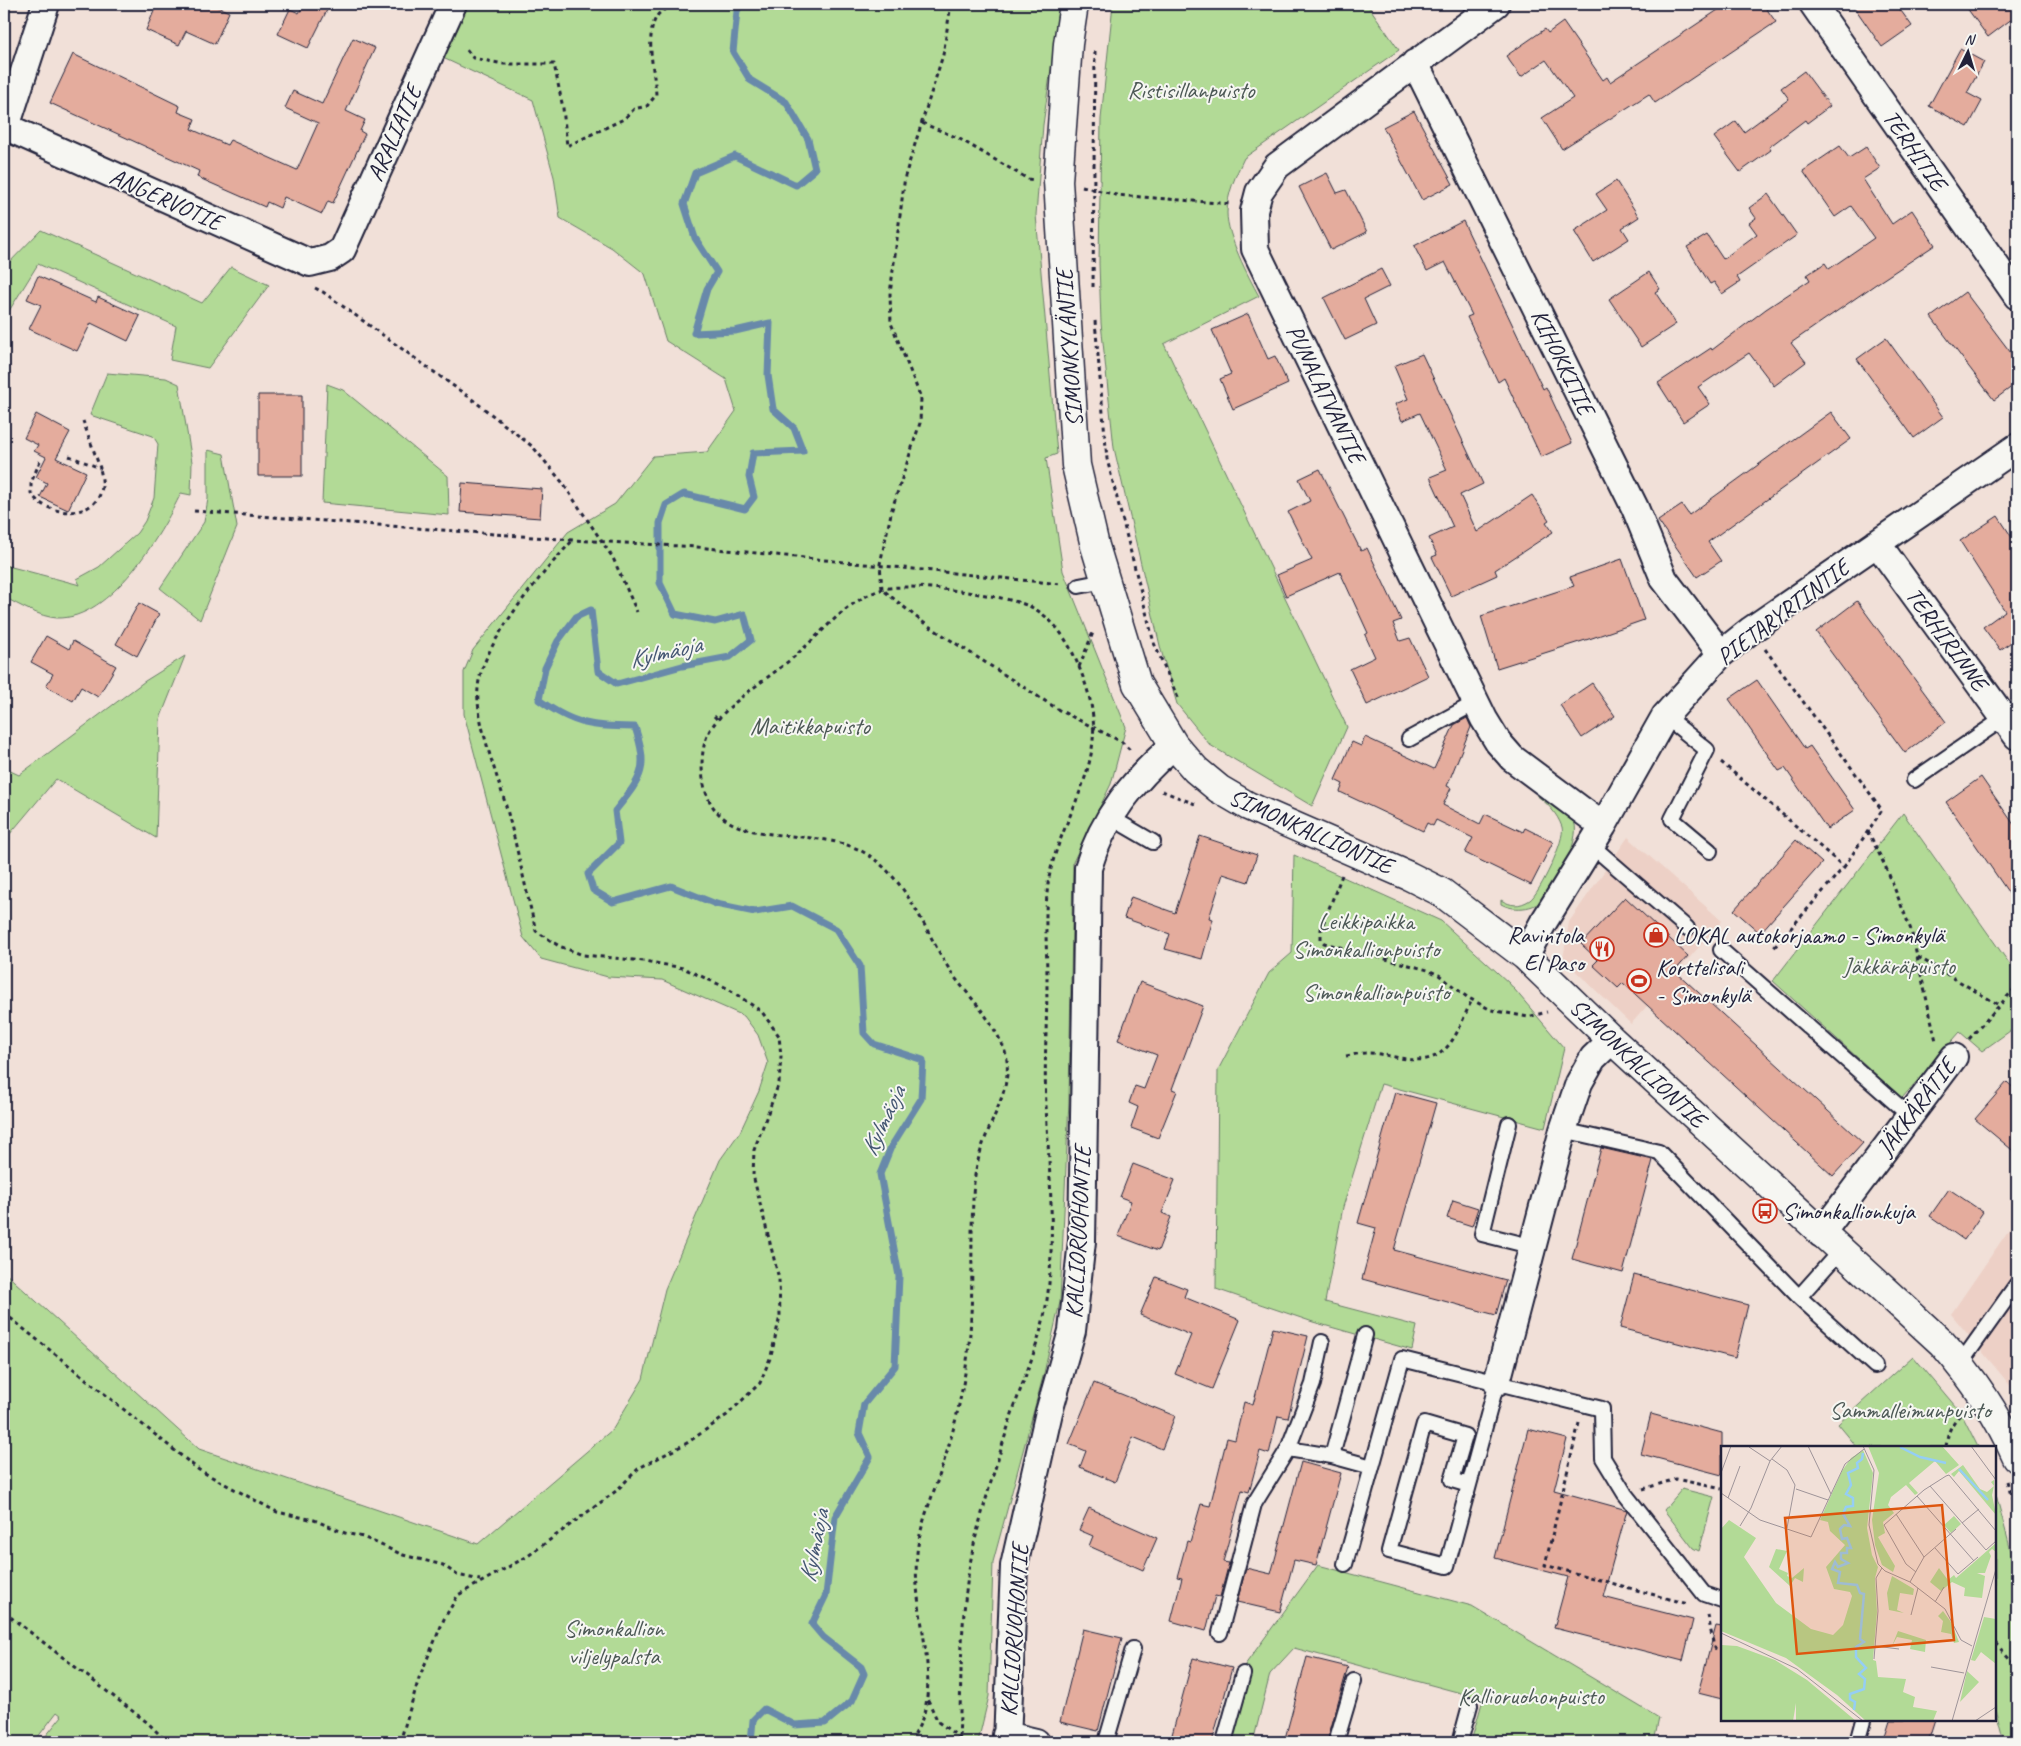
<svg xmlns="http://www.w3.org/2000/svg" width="2021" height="1746" viewBox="0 0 2021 1746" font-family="Caveat,sans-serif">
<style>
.built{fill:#edd0c6}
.green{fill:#b2da96;stroke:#6a7e68}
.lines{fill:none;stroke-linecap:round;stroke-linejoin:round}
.stream{stroke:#6789aa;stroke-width:7}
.building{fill:#e4ac9d;stroke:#22223b}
.lane-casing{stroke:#22223b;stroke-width:18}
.street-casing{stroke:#22223b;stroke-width:30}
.secondary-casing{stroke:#22223b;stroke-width:31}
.path{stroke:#22223b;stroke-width:3;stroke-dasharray:4 4;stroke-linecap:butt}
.lane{stroke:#f6f6f2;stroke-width:14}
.street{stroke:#f6f6f2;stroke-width:26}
.secondary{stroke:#f6f6f2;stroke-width:28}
.labels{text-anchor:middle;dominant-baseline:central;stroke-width:4;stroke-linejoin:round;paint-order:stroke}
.park-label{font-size:24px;fill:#4d5956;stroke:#f6f6f2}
.street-label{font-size:24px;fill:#22223b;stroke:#f6f6f2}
.poi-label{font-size:24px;fill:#22223b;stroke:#f6f6f2;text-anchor:start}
.water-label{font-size:25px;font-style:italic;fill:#445672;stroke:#f6f6f2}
.inset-river{fill:none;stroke:#95cef4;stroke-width:2.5}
.inset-road{fill:none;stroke:#9e9499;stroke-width:1}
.view{fill:#de560e;fill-opacity:0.15;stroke:#de560e;stroke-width:2.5}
.inset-edge{fill:none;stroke:#22223b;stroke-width:2.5}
</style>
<rect width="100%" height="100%" fill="#f1e0d8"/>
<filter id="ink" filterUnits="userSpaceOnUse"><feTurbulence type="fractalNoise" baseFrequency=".02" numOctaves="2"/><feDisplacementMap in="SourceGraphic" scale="10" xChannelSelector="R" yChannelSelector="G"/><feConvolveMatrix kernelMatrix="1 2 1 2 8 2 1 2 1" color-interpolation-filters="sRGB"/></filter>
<g filter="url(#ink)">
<path class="built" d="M1628,837L1722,921L1631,1024L1563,959L1569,922Z
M2017,1218V1399L2009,1384L1951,1314Z"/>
<path class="green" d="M467,4H1060L1043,125L1036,215L1057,454L1046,458L1063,571L1126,727L1111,784L1073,862L1069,1099L1060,1302L1044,1373L993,1562L989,1696L978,1742H41L62,1716L57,1712L34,1742H4V1272L199,1449L478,1544L613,1429L643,1379L665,1289L720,1160L740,1132L759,1091L768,1063L758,1035L744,1016L662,980L608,977L541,959L523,937L464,714V672L473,650L568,532L615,504L653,456L707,452L736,411L726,379L666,341L645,274L612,248L560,218L554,177L533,100L443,58L453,31Z
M1113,4H1367L1399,50L1244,158C1236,175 1227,193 1227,213C1227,236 1248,276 1259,296L1164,344L1347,727L1312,806L1210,745L1177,704L1161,650L1114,448L1101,323L1099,263L1101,119Z
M41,230L202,303L231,267L269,285L208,368L170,360L176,326L38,264L4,319V268Z
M107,373L166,378L179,384L192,462L191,495L181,493C161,535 111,620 57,618C40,617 19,605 4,597V565L80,585L77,579L99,567L137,533L145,521L154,498L158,444L153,436L90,415Z
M327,384L343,390L448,476L449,515L322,503Z
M208,450L224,454L237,527L200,620L160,588L204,522L208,499Z
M185,656L160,719L156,838L56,779L4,841V768L19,775L145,681Z
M1541,791C1551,799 1566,809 1573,819C1583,835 1559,880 1549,894C1539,909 1515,912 1501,904V900C1511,906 1519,907 1530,900C1539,894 1566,839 1562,827C1557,813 1547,803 1536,795Z
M1903,813L2016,973L2017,972V1026L1982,1051L1960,1032L1902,1098L1773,981Z
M1294,855L1441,921L1509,983L1564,1048L1545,1128L1381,1084L1343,1207L1325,1302L1417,1326L1412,1350L1313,1322L1216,1289L1218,1070L1269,973L1292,953Z
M1913,1356L1961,1413L1978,1447H1857L1838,1424Z
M1682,1489L1714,1497L1699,1551L1693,1548L1664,1510Z
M1995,1491L2017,1574V1742H2004L1995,1708Z
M1318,1565L1472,1606L1659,1718L1654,1742H1471L1483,1699L1294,1648L1270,1674L1253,1742H1222L1242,1669Z"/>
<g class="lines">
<path class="stream" d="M741,4L737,11L733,52L750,80L786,102L808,139L815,169L796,185L735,156L695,173L684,204L695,238L717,272L707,289L694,333L735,331L770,323L768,375L773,409L794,428L803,451L753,453L749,477L754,497L745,509L684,494L666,505L660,523V583L675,614L715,622L744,614L751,640L730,657L682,666L617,684L598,671L591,610L576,617L558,641L545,668L539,700C576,726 591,726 635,727C649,770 642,777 615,811L619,843L588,874L593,890L613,902L671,886L716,904L755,912L792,906L836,929L860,966L864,1033L874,1044L923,1060L921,1099L891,1147L880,1174L899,1276L895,1366L864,1404L859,1433L870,1457L835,1517L826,1595L812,1624L823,1637L861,1667L864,1674L852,1701L825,1723L795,1725L764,1709L753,1720L751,1742"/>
</g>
<path class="building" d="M157,4H211L229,12L215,44L186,31L179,45L146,30Z
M304,4H330L308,48L278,34L290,9L299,13Z
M1727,4H1763L1776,22L1655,103L1649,94L1562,149L1542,118L1573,98L1546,60L1521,77L1506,56L1545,29L1548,33L1563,22L1603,80L1607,77L1610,82Z
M1852,4H1896L1912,26L1882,47Z
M1964,4H2017V15L1988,37Z
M353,38L375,48L346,111L365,120L360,131L365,134L333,203L328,201L322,214L284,197L280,208L267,202L265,207L197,177L199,171L50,103L73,54L180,106L178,112L195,119L191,129L227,145L230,140L297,170L318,123L285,108L293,91L322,104Z
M1960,49L1984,62L1967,93L1982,101L1968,127L1929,106Z
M1804,71L1830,106L1807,123L1805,120L1769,147L1771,150L1740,172L1714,137L1736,121L1744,132L1789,99L1781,88Z
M1414,111L1453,184L1422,200L1383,127Z
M1840,146L1849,158L1866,147L1880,168L1863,179L1892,224L1912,210L1935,245L1876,284L1791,343L1806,362L1774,386L1749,353L1698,387L1710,404L1683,422L1658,383L1711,348L1712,350L1766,309L1810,280L1807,275L1825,263L1829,269L1874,238L1851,206L1835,217L1803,171Z
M1327,173L1337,193L1346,190L1367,232L1331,250L1299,187Z
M1616,181L1639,217L1622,228L1629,239L1593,262L1574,231L1607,210L1596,194Z
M1768,194L1797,235L1737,277L1740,282L1722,294L1714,282L1710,284L1687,247L1707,235L1723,259L1757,234L1749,223L1756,218L1749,208Z
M1463,221L1543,389L1546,387L1572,443L1541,457L1504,378L1498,382L1467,317L1472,315L1445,262L1427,271L1414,246Z
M1381,269L1390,286L1364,299L1376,325L1345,340L1324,298Z
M1649,272L1660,289L1655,292L1676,324L1641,347L1609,299Z
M38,276L96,302L98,297L140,316L128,341L91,323L77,351L29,329L41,305L27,299Z
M1965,292L2017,361V383L1994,400L1931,317Z
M1248,314L1268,359L1275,356L1288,384L1233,409L1220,379L1231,374L1212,330Z
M1886,338L1943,417L1914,438L1857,359Z
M1422,354L1483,484L1460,495L1477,532L1532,495L1549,520L1546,522L1553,532L1495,570L1497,575L1451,596L1432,557L1437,555L1429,538L1453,527L1430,477L1447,470L1420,413L1402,421L1395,404L1408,399L1394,366Z
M258,395H302V476H258Z
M1831,412L1851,439L1708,542L1721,561L1697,577L1658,521L1682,505L1689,515Z
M36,414L70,432L56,458L86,472L68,510L40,497L47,483L36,477L46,457L34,451L38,445L24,438Z
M1320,469L1361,551L1367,548L1401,620L1393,623L1400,641L1410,638L1428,676L1367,705L1350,669L1375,657L1365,635L1368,633L1340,572L1286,596L1277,575L1312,560L1288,512L1310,501L1299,479Z
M462,483L542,489L540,518L460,512Z
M1998,516L2017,545V638L2000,650L1983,627L2005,611L1960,541Z
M1622,559L1644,620L1592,638L1497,668L1481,616L1574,586L1570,577Z
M1857,601L1946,722L1905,753L1816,632Z
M139,603L159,614L137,656L116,644Z
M46,636L69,649L73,641L116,666L98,697L81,687L73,701L46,686L53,674L31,662Z
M1757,680L1805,749L1810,746L1855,810L1827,829L1785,768L1779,771L1729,699Z
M1592,683L1615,716L1582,738L1560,705Z
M1467,718L1471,727L1447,786L1451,788L1443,805L1480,824L1485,814L1523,832L1525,828L1553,842L1531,885L1465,853L1473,838L1436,820L1433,826L1427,823L1423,831L1340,792L1343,784L1335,780L1352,742L1361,746L1365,737L1434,769L1454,725Z
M1981,777L2017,829V905L1946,802Z
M1200,836L1257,855L1248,882L1223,874L1209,918L1213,919L1202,959L1165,949L1170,934L1124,918L1131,897L1175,913Z
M1796,840L1822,863L1760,933L1734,910Z
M1625,897L1688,956L1675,971L1863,1143L1833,1176L1623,983L1618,988L1593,965L1598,960L1581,944Z
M1140,982L1203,1006L1172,1089L1177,1091L1158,1138L1131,1128L1138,1107L1129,1103L1135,1086L1144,1089L1157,1055L1118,1040Z
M2007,1082L2017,1091V1154L1975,1119Z
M1395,1092L1436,1103L1394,1250L1506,1280L1496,1315L1362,1279L1376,1228L1358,1223Z
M1601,1148L1653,1160L1623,1273L1572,1259Z
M1133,1164L1175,1180L1162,1213L1171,1217L1158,1251L1118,1236L1131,1201L1120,1197Z
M1949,1189L1983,1212L1964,1240L1930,1216Z
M1453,1200L1478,1208L1472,1226L1447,1218Z
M1634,1275L1748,1305L1735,1358L1620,1328Z
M1156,1277L1187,1289L1184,1297L1240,1320L1212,1389L1175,1374L1191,1335L1140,1315Z
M1273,1328L1308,1336L1288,1418L1278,1416L1269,1454L1260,1451L1249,1492L1242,1490L1223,1562L1229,1563L1220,1597L1215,1596L1206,1631L1171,1621L1182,1578L1177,1577L1187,1541L1190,1542L1201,1504L1210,1506L1227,1438L1235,1440L1244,1402L1253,1405Z
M1094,1383L1175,1416L1162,1449L1133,1437L1115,1482L1080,1467L1086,1451L1069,1444Z
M1651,1414L1722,1433V1475L1641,1454Z
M1528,1429L1567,1439L1554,1490L1627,1510L1603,1597L1693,1620L1683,1661L1554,1628L1568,1577L1495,1558Z
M1301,1462L1341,1473L1316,1565L1294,1560L1280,1612L1237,1602L1246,1568L1271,1574Z
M1089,1508L1157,1538L1143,1570L1089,1546L1093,1536L1079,1530Z
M1716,1626L1722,1627V1699L1698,1693Z
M1083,1629L1122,1638L1098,1731L1060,1722Z
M1307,1657L1348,1667L1337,1706L1327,1742H1284Z
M1193,1658L1232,1668L1212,1742H1170Z
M1890,1720H1935L1928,1742H1883Z"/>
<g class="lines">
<g class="lane-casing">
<path id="lane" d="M1079,586L1105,581
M1665,716L1707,750L1672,819L1710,851
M1409,739L1477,702
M1914,780L2004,718
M1110,817L1153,842
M1591,845L1687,928
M1721,950L1910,1116
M1509,1124L1482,1234L1534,1247
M1563,1130L1659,1152L1799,1297
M1840,1251L1799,1297L1875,1366
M1365,1335L1332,1456L1372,1467
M1960,1364L2017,1284
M1288,1449L1332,1456
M1469,1485L1452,1480L1465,1436L1424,1424L1389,1551L1447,1566L1497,1382
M1345,1564L1402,1359L1602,1409L1603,1458L1625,1494L1704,1594L1722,1600
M1220,1633L1254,1504L1288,1449L1313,1384L1322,1342
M1106,1742L1133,1649
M1224,1742L1243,1674
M1336,1742L1354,1681
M1460,1742L1470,1705
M1858,1742L1864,1720"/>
</g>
<g class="street-casing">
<path id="street" d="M1496,4L1277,166L1259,192L1254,211L1255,249L1484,719L1498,742L1512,758L1603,826
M1813,4L2017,296
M1415,63L1635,508L1664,579L1721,654
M4,126L310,263L330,258L342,250L453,4
M6,127L46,4
M1877,543L2017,736
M1525,956L1543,923L1603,826L1665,716L1721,654L1751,630L2017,447
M1821,1234L1954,1057
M1497,1382L1563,1130L1579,1083L1593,1058L1612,1040
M1006,1735L1036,1742
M1007,1742L1014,1566L1049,1412L1072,1331L1082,1241L1088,868C1103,817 1134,780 1174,745"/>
</g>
<g class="secondary-casing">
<path id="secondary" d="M1074,4L1068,44L1058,181L1076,465L1095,546L1137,684L1174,745L1196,770L1219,789L1248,806L1409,876L1441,892L1525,956L1612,1040L1942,1343C1973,1378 1998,1415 2017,1458"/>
</g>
<path class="path" d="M951,4L943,55L905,176L890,294L891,323L921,398L920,423L892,509L880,564L882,589L921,621L1059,710L1122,742L1132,752
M467,50L473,58L504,64H554L563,108L567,146L624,119L634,109L647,106L656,95C655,73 644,36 657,16C661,10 670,7 677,4
M922,123L958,138L1028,179L1034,180
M1082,186L1116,195L1232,204
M1093,287L1095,49
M315,288L323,292L473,400L533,447L562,482L613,558L637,612
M1095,321L1107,459L1154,643L1178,698
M69,456L100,468L83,421
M40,461L31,483V493C45,517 97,521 102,487C103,481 101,474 100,468
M194,511L573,540L697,547L1061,584
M1765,649L1882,810L1844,867
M1079,667L1094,630
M714,716L718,720
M1721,762L1844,867L1772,950
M1162,791L1195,804
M1868,831L1888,872L1911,930L1936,1041
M1342,875L1321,929V940L1324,943L1428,970L1439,975L1467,997L1491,1010L1528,1017L1547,1012
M1918,957L1999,1005
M1969,1039L2017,986
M1346,1056C1352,1055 1359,1053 1365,1053C1394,1052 1428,1075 1451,1042C1460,1030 1465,1013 1472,1000
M4,1313L199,1470L277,1512L314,1520L345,1533L363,1537L403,1555L443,1565L457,1575L480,1580
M1579,1423L1545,1565L1688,1604
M1946,1447C1948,1431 1951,1423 1964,1411
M2007,1481L2017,1516
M1643,1489L1676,1479L1722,1489
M4,1612L148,1723L167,1742
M1708,1615L1714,1648L1722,1650
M1995,1643L2017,1666
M928,1700L938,1722L966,1742
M400,1742L419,1678L444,1619L458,1595L528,1556L616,1491L639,1468L687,1443L727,1415L760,1383L771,1356L780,1316L779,1279L753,1175L754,1150L779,1083L781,1056L779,1036L762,1012L727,988L683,968L644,961L583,955L559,946L536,931C526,890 517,847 506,806C497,774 475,720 478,688C481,644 543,572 573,540
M911,1742C917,1730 924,1718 926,1704C934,1657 912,1603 917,1553C920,1522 935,1491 944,1461C954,1431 961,1398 966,1367C975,1312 970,1256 973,1201C973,1182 976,1165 982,1147C991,1119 1013,1086 1006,1055C1003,1043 994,1029 987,1018C977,1003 964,990 953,975C926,935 909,879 865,853C809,819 704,862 702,766C702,753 704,738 712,727C730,701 772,676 796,655C823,632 848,599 884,589C909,582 1010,595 1033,608C1053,619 1067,639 1076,660C1087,685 1096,712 1093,740C1089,790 1055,834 1048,884C1044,916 1047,949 1047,981C1047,1022 1044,1064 1046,1105C1049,1172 1057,1246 1045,1312C1038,1348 1022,1382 1011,1417C999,1456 986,1496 976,1536C959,1603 962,1674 959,1742"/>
<use href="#lane" class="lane"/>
<use href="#street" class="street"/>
<use href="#secondary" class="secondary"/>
</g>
</g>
<defs>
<g id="shop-ring" transform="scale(1.25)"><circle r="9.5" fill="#f6f6f2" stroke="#c8321e" stroke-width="1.5"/><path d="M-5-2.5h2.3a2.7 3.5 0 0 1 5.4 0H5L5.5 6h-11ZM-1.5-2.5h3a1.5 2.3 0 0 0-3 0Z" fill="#c8321e"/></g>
<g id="restaurant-ring" transform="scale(1.25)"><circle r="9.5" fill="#f6f6f2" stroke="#c8321e" stroke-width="1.5"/><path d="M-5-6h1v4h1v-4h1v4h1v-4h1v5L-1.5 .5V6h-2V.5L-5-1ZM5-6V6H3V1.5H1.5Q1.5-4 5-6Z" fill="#c8321e"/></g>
<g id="stadium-ring" transform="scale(1.25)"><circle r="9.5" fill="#f6f6f2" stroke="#c8321e" stroke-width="1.5"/><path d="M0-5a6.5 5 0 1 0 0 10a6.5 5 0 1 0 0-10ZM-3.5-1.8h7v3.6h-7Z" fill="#c8321e"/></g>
<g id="bus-ring" transform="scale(1.25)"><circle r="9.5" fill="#f6f6f2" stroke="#c8321e" stroke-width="1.5"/><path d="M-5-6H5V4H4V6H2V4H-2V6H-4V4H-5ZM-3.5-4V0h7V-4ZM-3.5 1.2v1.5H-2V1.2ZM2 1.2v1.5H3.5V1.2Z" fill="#c8321e"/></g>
</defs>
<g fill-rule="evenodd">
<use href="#shop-ring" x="1656" y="935"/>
<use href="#restaurant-ring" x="1602" y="949"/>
<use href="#stadium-ring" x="1639" y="981"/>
<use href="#bus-ring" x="1765" y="1211"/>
</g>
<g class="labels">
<g class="park-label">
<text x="1191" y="90">Ristisillanpuisto</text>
<text x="810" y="726">Maitikkapuisto</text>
<text x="1366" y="921">Leikkipaikka<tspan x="1366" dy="28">Simonkallionpuisto</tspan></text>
<text x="1899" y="966">Jäkkäräpuisto</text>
<text x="1376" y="992">Simonkallionpuisto</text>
<text x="1910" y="1410">Sammalleimunpuisto</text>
<text x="614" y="1628">Simonkallion<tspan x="614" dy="28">viljelypalsta</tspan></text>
<text x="1531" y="1696">Kallioruohonpuisto</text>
</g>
<g class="street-label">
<text transform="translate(394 133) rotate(-66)">ARALIATIE</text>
<text transform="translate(1915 150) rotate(55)">TERHITIE</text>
<text transform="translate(166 199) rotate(24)">ANGERVOTIE</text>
<text transform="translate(1069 348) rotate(-94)">SIMONKYLÄNTIE</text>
<text transform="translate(1563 362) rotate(64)">KIHOKKITIE</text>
<text transform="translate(1326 394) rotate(64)">PUNALATVANTIE</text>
<text transform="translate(1783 612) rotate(-37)">PIETARYRTINTIE</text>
<text transform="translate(1947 639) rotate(54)">TERHIRINNE</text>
<text transform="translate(1311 831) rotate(24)">SIMONKALLIONTIE</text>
<text transform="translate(1638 1063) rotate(43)">SIMONKALLIONTIE</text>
<text transform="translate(1916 1107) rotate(-53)">JÄKKÄRÄTIE</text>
<text transform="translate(1078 1232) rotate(-87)">KALLIORUOHONTIE</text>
<text transform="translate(1014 1630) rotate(-86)">KALLIORUOHONTIE</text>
</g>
<g class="poi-label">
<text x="1584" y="935" text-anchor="end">Ravintola<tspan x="1584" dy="28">El Paso</tspan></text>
<text x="1674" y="935">LOKAL autokorjaamo - Simonkylä</text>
<text x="1656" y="967">Korttelisali<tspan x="1656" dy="28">- Simonkylä</tspan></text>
<text x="1782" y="1211">Simonkallionkuja</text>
</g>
<g class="water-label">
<text transform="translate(665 652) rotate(-13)">Kylmäoja</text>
<text transform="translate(883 1121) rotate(-65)">Kylmäoja</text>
<text transform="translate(814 1546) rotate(-79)">Kylmäoja</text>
</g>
</g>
<g transform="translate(1721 1446)">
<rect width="275" height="275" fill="#f1e0d8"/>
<path d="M147,0H221L238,19L225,28L214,15L188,37L197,47L194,49L185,39L170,51L167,59L173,67L162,76L164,87L157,91L174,120L172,126L161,119L154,99L151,74L158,27ZM142,4L152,27L146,82L151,109L157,121L154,132L156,166L152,214L155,215L157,231L185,233L182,246L194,251L192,261L216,265L212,275H145L116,249L65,212L0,185V83L8,74L35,92L23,111L55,157L90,183L112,189L122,179L131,150L129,146L113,143L105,121L124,99L109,85L107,76L99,74L121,25L130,12ZM242,19L259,43L266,46L273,40L270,36L273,34V40L271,49L275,69L238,25L233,31L230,28ZM233,70L240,78L230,87L223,79ZM275,97V106L271,103L268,106L270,110L264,127H256L264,130L261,152L243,150L244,142L231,136L220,145L209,136L218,122L227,134L233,129L235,132ZM55,103L66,105L58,123L67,127L66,130L71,132L83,122L82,136L74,132L69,140L48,121ZM171,130L193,143L192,149L179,147L176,164L183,167L168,164L166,147ZM222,165L230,176L238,196L233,197L230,188L220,186L222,175L217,170ZM263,171L275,173V218L260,206L254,215L250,214ZM177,185L205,194L204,206L189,203L191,194L176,191L171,200ZM0,199L16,200L54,214L86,234L135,275H75V257L72,275H0ZM246,225L258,236L239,256Z" fill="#b2da96"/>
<path class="inset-river" d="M179,1L199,11L225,17M238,23L267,54M133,264L134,256L129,253V248L143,243L144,233L138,228L145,222L135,211V201L143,196L139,193L143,148L139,147L136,139L117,137L119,126L111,123L114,116L117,121L127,117L120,113V107H126V102H130L126,92L121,93L119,83L123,79L129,80L122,68L125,61L132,60V52L125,48L130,39L127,27L137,22L136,17L141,13L142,7"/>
<path class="inset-road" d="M87,0L110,48M142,0L153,24L148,79L157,118L164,125L189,136L224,163L240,194L251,200M250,0L275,34M28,1L49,15M51,13L66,24L74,39L66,82M0,27L10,0M275,37V56M209,40L265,104L275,95M75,43L107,54M0,47L39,74L90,91L124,18L143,3M196,50L253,115M7,52L19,20M175,68L203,111M241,77L258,63M19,80L30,62L49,15L61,0M214,102L237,128L257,111M195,126L185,118L163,79L203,44L225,30L228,29L275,85M189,136L203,111L235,83M214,156L223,141M190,169L197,142M0,187L76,223L142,275M154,200L178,203M153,213L157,165L155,132L161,122M210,221L243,227M231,275L275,123M254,275L275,261"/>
<path class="view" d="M221,59L233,194L76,208L64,72Z"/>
<rect width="275" height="275" class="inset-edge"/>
</g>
<rect width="2021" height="1746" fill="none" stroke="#f6f6f2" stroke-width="20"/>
<rect x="10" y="10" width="2001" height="1726" fill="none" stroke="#22223b" stroke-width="2" filter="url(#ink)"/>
<g transform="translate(1968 52) rotate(5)" stroke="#f6f6f2" stroke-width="4" paint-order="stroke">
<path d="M0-4L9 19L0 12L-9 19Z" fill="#22223b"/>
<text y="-8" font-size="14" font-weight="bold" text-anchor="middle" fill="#22223b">N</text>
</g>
</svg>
